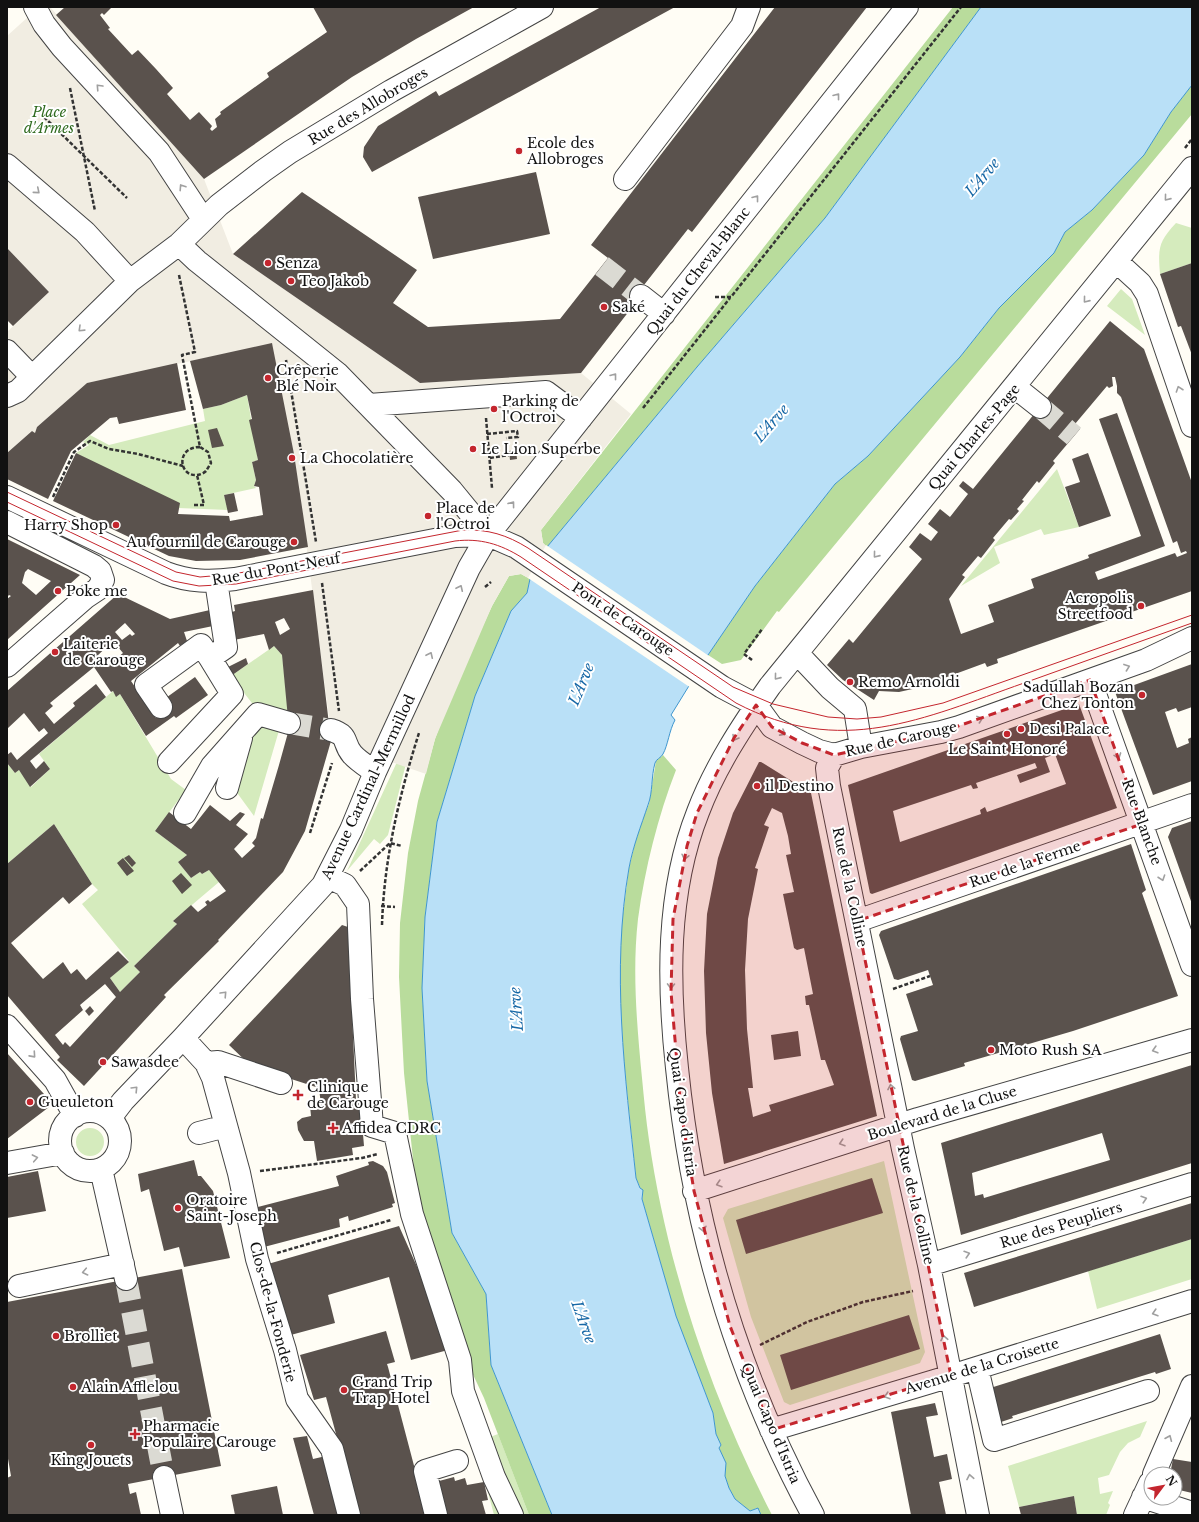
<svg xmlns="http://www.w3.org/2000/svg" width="1199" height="1522" viewBox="0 0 1199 1522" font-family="'Libre Baskerville',serif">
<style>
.green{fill:#d5ebbd}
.forest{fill:#b9dc9c}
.plaza{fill:#f1ede2}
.water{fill:#b9e0f7;stroke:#3f96cf}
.pier{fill:#fffdf5}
.building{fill:#5a524d;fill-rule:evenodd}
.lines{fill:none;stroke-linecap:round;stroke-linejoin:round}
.minor-tunnel{stroke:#dbdad3;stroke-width:22;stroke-dasharray:22 11;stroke-linecap:butt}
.minor-casing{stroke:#444;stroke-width:24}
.path{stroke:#333;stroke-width:2.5;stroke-dasharray:4 2;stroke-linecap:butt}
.minor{stroke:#fff;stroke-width:22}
.tram{stroke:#c4262e;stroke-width:1}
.oneway{stroke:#a0a0a0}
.marked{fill:#c4262e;fill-opacity:0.2;stroke:#c4262e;stroke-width:3;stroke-dasharray:8 5;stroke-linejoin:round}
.poi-dot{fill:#c4262e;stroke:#fff;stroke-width:1.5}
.labels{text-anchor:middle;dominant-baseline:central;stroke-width:4;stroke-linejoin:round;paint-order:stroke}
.street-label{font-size:14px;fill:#111;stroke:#fff}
.park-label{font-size:14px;font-style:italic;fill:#2f6b1f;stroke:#fff}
.poi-label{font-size:14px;fill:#111;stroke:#fff;text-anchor:start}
.water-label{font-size:15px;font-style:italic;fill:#1768a6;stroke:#fff}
</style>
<rect width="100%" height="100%" fill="#fffdf5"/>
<path class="green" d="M1176,223L1192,228V263L1160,274C1158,249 1158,242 1176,223Z
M1121,289L1132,299L1145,335L1107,306Z
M247,395L258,460L252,462L256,480L254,486L256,488L224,495L228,510L178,508L76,453L89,445L83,442L90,435L109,445L205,421L203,409L221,405Z
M1057,469L1079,527L1044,535L1041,529L994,547L1000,563L961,586Z
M274,646L282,655L289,718L255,707L231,676Z
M113,691L116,696L120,694L171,779L186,790L155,831L187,855L178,862L191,878L200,872L202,874L209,870L219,882L173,921L177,924L134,966L140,972L120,992L110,978L129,961L82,904L98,890L92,884L54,824L7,864V763L15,773L19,770L31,787L50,769L39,754Z
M418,716L388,835L380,844L374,839L347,871Z
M256,724L280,727L254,816L235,790Z
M76 1142a14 14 0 1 1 28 0a14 14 0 1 1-28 0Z
M884,1161L925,1352L920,1363L790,1405L784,1402L751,1317L723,1218L728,1209Z
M1192,1239V1279L1097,1309L1088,1271Z
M1147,1421L1140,1437L1128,1443L1120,1452L1109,1475L1098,1478L1100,1494L1113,1491L1108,1503L1110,1505L1106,1515H1077L1074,1496L1019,1507L1008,1466Z
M498,1434L529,1515H494L483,1473L472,1444Z"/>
<path class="forest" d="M953,7H981L825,218L697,367L547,547L543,543L541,530Z
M1192,85V114L779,612L777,611L741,660L722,664L708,655L755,586L835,484L868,456L960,357L999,308L1054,253L1065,232L1092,210L1144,155L1171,112Z
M521,574L530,579L527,593L511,611L475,696L437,822L425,917L422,988L427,1081L452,1233L486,1294L491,1365L552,1515H529L484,1398L461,1349L416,1188L404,1073L399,977L400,923L408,853L418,801L435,739L449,700L475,643L492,606L509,576Z
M663,755L676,770C658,816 645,868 638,919C632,972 637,1026 642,1078C644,1099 646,1120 649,1140C668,1270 712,1399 772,1515H761L757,1508L750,1511L735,1499L729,1488L725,1476V1463L719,1448L721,1445L716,1434L713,1413L676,1317L642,1199L643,1194L636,1178L624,1062L620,995L621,929L629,868L639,827L649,804L656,761Z"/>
<path class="plaza" d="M39,7H50L204,179L233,254L420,383L581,373L631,414L541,530L543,543L547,547L530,579L521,574L509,576L492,606L435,739L426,774L368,754L330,725L298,482L272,344L87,383L37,427L35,433L32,431L7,453V332L49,292L7,248V36Z"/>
<path class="water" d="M981,7H1192V85L1171,112L1144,155L1092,210L1065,232L1054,253L999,308L960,357L868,456L835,484L755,586L708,655L671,715L675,720C669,731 668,745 663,754C661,758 656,759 655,763C651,777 653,792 648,805C641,826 633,846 629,868C611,971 625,1075 636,1178L640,1188L643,1190L642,1199L676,1316L713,1413L716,1434L721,1445L719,1448L726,1463L725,1476L729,1488L735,1499L750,1511L758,1508L761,1515H552L491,1365L486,1294L452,1233L427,1081L422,988L425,917L437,822L475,696L511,611L527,593L530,579L547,547L697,367L825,218Z"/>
<path class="pier" d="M546,545L709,656L691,688L528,578Z"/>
<path class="building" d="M65,7H112L104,15L102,13L100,15L110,28L108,29L132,55L138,50L156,69L173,88L167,94L190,120L199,112L212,126L210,129L212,131L217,127L215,119L221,114L220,112L269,77L267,73L327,32L313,7H474L416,39L352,77L204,179L56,15Z
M601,7H675L372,172L363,157L364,147L378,126L436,91L439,96Z
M775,7H867L692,232L688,229L644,285L647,288L581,373L420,383L233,254L302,192L417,270L393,303L428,327L560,319L608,258L591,245Z
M536,172L550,234L433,259L418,197Z
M7,248L49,292L13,326L7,320Z
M1192,263V355L1181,326L1178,327L1160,274Z
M1110,321L1144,349L1192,483V591L997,659L998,663L987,667L985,663L917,688L899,692L879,691L874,700L843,680L827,665L849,639L853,643L922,559L909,547L920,533L931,541L938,532L928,524L940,509L950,517L968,494L959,486L963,481L973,489ZM1112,377H1115L1117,386V393L1121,397L1173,543L1177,541L1181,553L1186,551L1187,553L1177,557L1175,553L1098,580L1095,572L1165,546L1117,413L1099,419L1141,536L1088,555L1089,558L1031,579L1034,588L988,605L994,622L961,634L949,599L965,577L962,575L978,556L981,558L995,540L993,538L1009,519L1011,520L1019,511L1017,509L1024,501L1022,500L1037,481L1039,483L1055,463L1053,461L1080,429L1075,424L1107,386L1109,388L1113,386Z
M272,343L294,454L308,547L240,560L196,561L169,556L53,501L76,453L180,503L178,514L229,516L230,521L263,515L259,487L254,486L256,480L252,462L258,460L249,420L252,419L247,395L221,405L203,409L190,361Z
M177,363L186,410L119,424L117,417L110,418L71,451L48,499L7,479V453L32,431L35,433L37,427L87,383Z
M217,428L224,446L212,448L208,430Z
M516,450L517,459L510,460L509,451Z
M1088,453L1111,516L1079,527L1065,487L1080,482L1072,459Z
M234,493L238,511L228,513L224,495Z
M7,539L80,575L7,640V599L11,596L9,595L7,597ZM28,569L51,581L36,595L22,583L25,572Z
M313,590L331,741L305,831L283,872L218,940L219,941L164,995L166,997L84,1086L57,1060L60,1057L7,995V864L54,824L92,884L69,904L63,897L11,943L43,979L63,962L71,974L77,969L86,980L118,951L129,962L110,978L120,992L140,972L134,966L177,924L173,921L191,905L198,912L207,905L205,902L208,900L210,902L226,891L209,870L202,874L200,872L191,878L178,862L187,855L155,831L169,812L191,829L210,805L230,821L240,812L245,814L236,825L248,834L234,849L242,858L255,846L252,843L256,838L261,818L263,819L279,765L289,729L282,655L274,646L269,650L264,634L234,640L229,613L235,611L234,605ZM284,618L290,629L280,635L275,622ZM105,984L116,997L70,1047L65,1042L63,1045L55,1035L83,1010L80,1005Z
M118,594L170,619L210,610L213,626L184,632L187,641L180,646L178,643L131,681L156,718L169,709L163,700L195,677L208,695L176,718L174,716L146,736L120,694L116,697L113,691L111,692L94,667L50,703L53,706L45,713L54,724L75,706L73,703L96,684L106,697L30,761L36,769L44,761L50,769L30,787L19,770L15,773L7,763V755L11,752L17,760L48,733L44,728L39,732L24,713L7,729V691ZM125,623L135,634L132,636L130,634L122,640L115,632ZM113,641L123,653L106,667L97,656Z
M246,658L248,664L231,676L226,668Z
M1192,664V707L1178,712L1176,708L1165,712L1177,748L1189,743L1188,739L1192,737V781L1153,795L1115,692Z
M1079,704L1117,808L872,894L870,893L848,785ZM1055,754L1066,784L987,812L985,807L980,810L981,814L900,842L893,811L971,785L973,789L978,788L976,783L1035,763L1037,768L1017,775L1020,783L1050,772L1045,758Z
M759,762H761L811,793L877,1116L724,1164L712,1093L706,1033L704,971L707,914L718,858L733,813ZM772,808L782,813L788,836L791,854L786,855L794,892L783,894L794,948L797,950L804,948L813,994L805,996L806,1005H809L821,1060H825L834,1085L769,1105L771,1111L753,1117L748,1088H753L747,1029L745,970L748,919L758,869L755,868L769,827L764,825Z
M1192,821V904L1168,837L1172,828Z
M1131,844L1146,890L1142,893L1178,996L1073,1031L964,1063L965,1066L915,1081L912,1080L900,1039L901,1036L918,1031L906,994L933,985L928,970L898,980L894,979L879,935L881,931Z
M129,855L136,863L132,867L124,858Z
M123,858L134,871L127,876L117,863Z
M181,873L192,885L182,894L172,881Z
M342,925L348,927L356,1100L359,1102L365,1134H363L364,1146L352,1148L353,1155L317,1161L314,1141H304L298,1130L297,1122L302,1118L311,1116L310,1106L321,1105L319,1088L251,1066L229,1045Z
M90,1006L94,1011L89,1016L85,1011Z
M798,1031L801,1056L774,1060L771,1035Z
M7,1053L53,1104L7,1139Z
M1192,1065V1163L961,1235L941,1143ZM1102,1133L1110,1160L984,1198L983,1194L975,1196L972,1173Z
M194,1160L198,1176H201L213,1191L230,1258L184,1267L179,1247L164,1251L149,1189L141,1192L138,1174Z
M373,1161L383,1166L387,1172L395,1203L392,1204L393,1207L349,1221L348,1216L339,1219L340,1227L264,1247L254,1208L339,1186L336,1176L369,1165L368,1162Z
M38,1171L46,1211L7,1218V1177Z
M872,1178L883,1213L746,1254L736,1220Z
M1192,1203V1239L974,1307L964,1273Z
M399,1226L418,1269L448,1350L411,1360L389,1277L328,1295L335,1323L287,1336L268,1264Z
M182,1269L221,1466L128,1484L130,1494L136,1492L141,1515H7V1478L11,1476L7,1453V1302Z
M909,1315L920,1349L791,1390L780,1355Z
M386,1331L395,1362L387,1364L388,1367L427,1515H358L326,1397L314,1400L300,1355Z
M1160,1334L1171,1369L1156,1374L1155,1372L1012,1416L1013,1418L998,1423L987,1389Z
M935,1403L938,1415L926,1417L934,1457L947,1454L952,1479L939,1482L946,1515H911L891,1412Z
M307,1436L313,1459L326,1456L340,1515H314L293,1438Z
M1173,1459L1192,1462V1493L1175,1489V1474H1170Z
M454,1477L455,1481L465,1478L467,1485L484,1482L488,1500L482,1501L486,1515H441L439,1481Z
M277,1486L283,1515H235L231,1495Z
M1074,1496L1077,1515H1021L1019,1507Z"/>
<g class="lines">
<path class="minor-tunnel" d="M602,266L641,296
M1040,407L1074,436
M289,723L331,730
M126,1279L164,1477"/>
<g class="minor-casing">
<path id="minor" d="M35,7L44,24L62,47L159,152L203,219
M7,165L85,232L130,281
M625,179L742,26L749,7
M179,244L197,261L337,373L452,491L488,535
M1117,262L1140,283L1147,294L1192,426
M641,296L664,314
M7,351L32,377
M1015,387L1040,407
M7,396L18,391L130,281L179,244L219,205L263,171L290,152L391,91L542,7
M369,405L546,392L581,418
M7,497L166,573C189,582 211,582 235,579L455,536L488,535L516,547L722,687L756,705
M7,522L94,566L100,571L103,580L98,589L86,597L7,666
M797,653L830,688L855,709L861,747
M1090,680L1192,965
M756,705L772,727L802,743L819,751L834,755L861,747L941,732L959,727L1146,660L1192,638
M161,707L146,685L201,645L210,658
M331,730C350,736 342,742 352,754C358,761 368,767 375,772
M834,755L827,768L829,786L903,1149L929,1265L978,1515
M169,762L232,694L210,658L226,647L216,581
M227,788L241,738
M185,813L212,766L258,714L289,723
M328,877L345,885L358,904L362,999L372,1126L395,1133L412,1214L460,1360L463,1391L494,1477L512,1515
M857,921L1192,805
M7,1026L55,1080L75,1116
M183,1038L206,1063L213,1078L239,1173L257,1259L285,1350L297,1399L332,1449L349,1515
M206,1063L218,1062L281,1083
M60 1141a30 30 0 1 1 60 0a30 30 0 1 1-60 0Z
M110,1118L123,1101L183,1038L323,885L351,830L375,772L469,568L488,535L907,7
M199,1133L226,1126
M7,1163L63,1153
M101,1169L126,1279
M694,1191L918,1119L1192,1040
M929,1265L1192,1184
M19,1286L123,1264
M977,1368L994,1440L1148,1391
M771,1430L951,1376L1192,1301
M1154,1474L1192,1386
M164,1477L172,1515
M1143,1497L1192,1513
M436,1515L425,1471L457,1461
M813,1515C737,1375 693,1227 677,1068C668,984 666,893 698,812C715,767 742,726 770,686L1192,168
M1135,1515L1150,1483"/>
</g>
<path class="path" d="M70,88L95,211
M44,117L127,198
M1185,148L1192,139
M179,275L195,352L182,355L200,447L208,452L211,463L206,471C204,473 200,475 197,475C179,477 175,447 200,447
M715,297H731L961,7
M286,360L316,542
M643,408L730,298
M486,418L492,488
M487,434L517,431L518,437L506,438
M490,458L509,455
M53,497L74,452L90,441L109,449L138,454L183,466
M194,505H204L197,475
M322,583L339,711
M485,587L491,582
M752,660L744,654L762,629
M310,833L332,763
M360,871L390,843L402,846
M381,906L395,907
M382,925C384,859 399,796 419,733
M893,989L930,976
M260,1171L362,1158L378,1154
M277,1253L391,1220
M760,1345L807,1322L863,1302L913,1291"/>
<use href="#minor" class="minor"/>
<path class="tram" d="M7,492L176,572L200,577L234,574L463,530C488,529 507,535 528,548L733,687L773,704L828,717L857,719L881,717L943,703L1192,615
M7,502L173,581L199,586L236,584L455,541C480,538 500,544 521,557L736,703C841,758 922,719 1024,683C1080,663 1136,643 1192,623"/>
</g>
<defs><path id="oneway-chevron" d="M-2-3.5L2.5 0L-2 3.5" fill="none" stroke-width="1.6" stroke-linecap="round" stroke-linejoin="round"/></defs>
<g class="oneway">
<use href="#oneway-chevron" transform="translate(99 87) rotate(-133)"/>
<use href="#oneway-chevron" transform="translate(837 96) rotate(-52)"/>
<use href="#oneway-chevron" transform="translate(182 187) rotate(-123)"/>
<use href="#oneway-chevron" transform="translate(37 191) rotate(40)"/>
<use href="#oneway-chevron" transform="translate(756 198) rotate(-52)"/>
<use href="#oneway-chevron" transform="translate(1167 198) rotate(129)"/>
<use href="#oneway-chevron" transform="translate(1086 300) rotate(129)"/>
<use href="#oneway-chevron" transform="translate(81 329) rotate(136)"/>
<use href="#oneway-chevron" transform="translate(614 376) rotate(-52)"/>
<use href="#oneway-chevron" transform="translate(1179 389) rotate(-109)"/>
<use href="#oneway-chevron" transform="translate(512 504) rotate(-53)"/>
<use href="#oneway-chevron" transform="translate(876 555) rotate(129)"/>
<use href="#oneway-chevron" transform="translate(460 588) rotate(-65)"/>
<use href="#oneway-chevron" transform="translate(430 655) rotate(-65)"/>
<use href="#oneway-chevron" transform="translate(1127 667) rotate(-20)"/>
<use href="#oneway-chevron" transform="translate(777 677) rotate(129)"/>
<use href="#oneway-chevron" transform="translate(980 719) rotate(-20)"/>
<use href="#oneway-chevron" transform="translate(783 733) rotate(29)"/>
<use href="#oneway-chevron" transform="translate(735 738) rotate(121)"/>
<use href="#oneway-chevron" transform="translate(1118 756) rotate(70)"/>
<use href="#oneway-chevron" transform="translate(685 857) rotate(103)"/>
<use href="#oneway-chevron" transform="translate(1162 878) rotate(71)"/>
<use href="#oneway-chevron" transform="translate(671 986) rotate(91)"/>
<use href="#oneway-chevron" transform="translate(224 994) rotate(-47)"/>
<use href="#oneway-chevron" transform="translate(1155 1050) rotate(164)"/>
<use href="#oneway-chevron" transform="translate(33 1055) rotate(48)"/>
<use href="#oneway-chevron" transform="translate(891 1087) rotate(-101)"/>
<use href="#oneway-chevron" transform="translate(135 1089) rotate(-46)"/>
<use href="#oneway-chevron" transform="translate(842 1143) rotate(162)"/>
<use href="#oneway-chevron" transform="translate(35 1158) rotate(-11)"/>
<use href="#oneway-chevron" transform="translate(719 1184) rotate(163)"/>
<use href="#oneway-chevron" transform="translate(1144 1199) rotate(-17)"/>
<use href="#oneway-chevron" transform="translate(703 1229) rotate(77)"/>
<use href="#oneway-chevron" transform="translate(967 1254) rotate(-17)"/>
<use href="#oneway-chevron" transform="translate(85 1272) rotate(168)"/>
<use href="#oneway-chevron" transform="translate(1155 1313) rotate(163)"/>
<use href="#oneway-chevron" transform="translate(944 1338) rotate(-101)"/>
<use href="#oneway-chevron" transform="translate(887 1396) rotate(163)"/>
<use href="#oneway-chevron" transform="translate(1169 1438) rotate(-67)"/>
<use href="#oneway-chevron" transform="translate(970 1477) rotate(-101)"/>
</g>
<path class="marked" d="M1090,680L1142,824L857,921L951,1376L771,1430L730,1326L694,1191L681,1111L671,992L673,919L687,846L697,813L734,738L756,705L772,727L802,743L834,755L941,732Z"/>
<g class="poi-dot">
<circle cx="519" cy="151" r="4"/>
<circle cx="268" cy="263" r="4"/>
<circle cx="291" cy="281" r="4"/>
<circle cx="604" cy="307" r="4"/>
<circle cx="268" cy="378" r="4"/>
<circle cx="494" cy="409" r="4"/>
<circle cx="473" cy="449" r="4"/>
<circle cx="292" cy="458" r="4"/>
<circle cx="428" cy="516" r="4"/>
<circle cx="116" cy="525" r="4"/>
<circle cx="294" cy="542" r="4"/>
<circle cx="58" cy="591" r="4"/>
<circle cx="1141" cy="606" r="4"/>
<circle cx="55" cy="652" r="4"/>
<circle cx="850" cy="682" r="4"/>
<circle cx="1142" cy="695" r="4"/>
<circle cx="1021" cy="729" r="4"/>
<circle cx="1007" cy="734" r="4"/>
<circle cx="757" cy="786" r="4"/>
<circle cx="991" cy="1050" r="4"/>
<circle cx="103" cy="1062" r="4"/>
<path d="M296 1089h4v4h4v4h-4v4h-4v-4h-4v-4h4z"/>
<circle cx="30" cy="1102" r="4"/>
<path d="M331 1122h4v4h4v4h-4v4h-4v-4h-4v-4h4z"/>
<circle cx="178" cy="1208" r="4"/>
<circle cx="56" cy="1336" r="4"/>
<circle cx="73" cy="1387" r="4"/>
<circle cx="344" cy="1390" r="4"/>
<path d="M133 1428h4v4h4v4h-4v4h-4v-4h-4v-4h4z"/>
<circle cx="91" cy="1445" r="4"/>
</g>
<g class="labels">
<g class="street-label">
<text transform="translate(368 106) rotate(-31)">Rue des Allobroges</text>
<text transform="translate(698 271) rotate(-52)">Quai du Cheval-Blanc</text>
<text transform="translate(974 437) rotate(-50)">Quai Charles-Page</text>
<text transform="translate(276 569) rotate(-10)">Rue du Pont-Neuf</text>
<text transform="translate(623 619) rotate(34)">Pont de Carouge</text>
<text transform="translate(901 739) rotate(-13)">Rue de Carouge</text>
<text transform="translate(368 787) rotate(-65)">Avenue Cardinal-Mermillod</text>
<text transform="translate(1142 822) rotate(70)">Rue Blanche</text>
<text transform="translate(1025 864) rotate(-19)">Rue de la Ferme</text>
<text transform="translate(850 887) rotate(78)">Rue de la Colline</text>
<text transform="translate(683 1112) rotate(82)">Quai Capo d'Istria</text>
<text transform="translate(942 1113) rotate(-17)">Boulevard de la Cluse</text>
<text transform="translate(916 1205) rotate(77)">Rue de la Colline</text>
<text transform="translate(1061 1225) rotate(-17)">Rue des Peupliers</text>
<text transform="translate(273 1312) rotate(75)">Clos-de-la-Fonderie</text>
<text transform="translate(982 1366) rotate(-17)">Avenue de la Croisette</text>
<text transform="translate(771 1423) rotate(67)">Quai Capo d'Istria</text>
</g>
<g class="park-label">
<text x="49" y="112">Place<tspan x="49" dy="16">d'Armes</tspan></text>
</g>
<g class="poi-label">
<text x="527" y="143">Ecole des<tspan x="527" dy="16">Allobroges</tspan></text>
<text x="276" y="263">Senza</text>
<text x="299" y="281">Teo Jakob</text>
<text x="612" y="307">Saké</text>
<text x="276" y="370">Crêperie<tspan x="276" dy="16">Blé Noir</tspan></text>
<text x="502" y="401">Parking de<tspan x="502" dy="16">l'Octroi</tspan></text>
<text x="481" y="449">Le Lion Superbe</text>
<text x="300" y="458">La Chocolatière</text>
<text x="436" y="508">Place de<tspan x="436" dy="16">l'Octroi</tspan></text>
<text x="108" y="525" text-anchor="end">Harry Shop</text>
<text x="286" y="542" text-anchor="end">Au fournil de Carouge</text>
<text x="66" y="591">Poke me</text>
<text x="1133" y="598" text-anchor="end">Acropolis<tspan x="1133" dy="16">Streetfood</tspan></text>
<text x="63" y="644">Laiterie<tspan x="63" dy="16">de Carouge</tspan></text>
<text x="858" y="682">Remo Arnoldi</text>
<text x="1134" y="687" text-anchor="end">Sadullah Bozan<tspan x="1134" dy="16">Chez Tonton</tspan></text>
<text x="1029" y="729">Desi Palace</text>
<text x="1007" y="749" text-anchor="middle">Le Saint Honoré</text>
<text x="765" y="786">il Destino</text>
<text x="999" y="1050">Moto Rush SA</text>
<text x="111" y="1062">Sawasdee</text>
<text x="307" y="1087">Clinique<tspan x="307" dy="16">de Carouge</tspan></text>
<text x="38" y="1102">Gueuleton</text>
<text x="342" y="1128">Affidea CDRC</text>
<text x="186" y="1200">Oratoire<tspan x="186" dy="16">Saint-Joseph</tspan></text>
<text x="64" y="1336">Brolliet</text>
<text x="352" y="1382">Grand Trip<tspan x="352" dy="16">Trap Hotel</tspan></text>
<text x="81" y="1387">Alain Afflelou</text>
<text x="143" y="1426">Pharmacie<tspan x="143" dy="16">Populaire Carouge</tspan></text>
<text x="91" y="1460" text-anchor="middle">King Jouets</text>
</g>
<g class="water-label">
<text transform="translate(982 177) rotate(-50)">L'Arve</text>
<text transform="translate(771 423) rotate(-49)">L'Arve</text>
<text transform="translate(581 684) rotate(-68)">L'Arve</text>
<text transform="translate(516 1009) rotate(-94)">L'Arve</text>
<text transform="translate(584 1322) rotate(70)">L'Arve</text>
</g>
</g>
<rect width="1199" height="1522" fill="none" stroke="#111111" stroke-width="16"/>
<g transform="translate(1163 1486) rotate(58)"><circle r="19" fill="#ffffff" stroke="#a0a0a0"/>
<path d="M0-3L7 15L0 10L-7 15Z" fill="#c4262e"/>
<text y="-6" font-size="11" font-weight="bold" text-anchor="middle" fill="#111111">N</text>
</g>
</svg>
